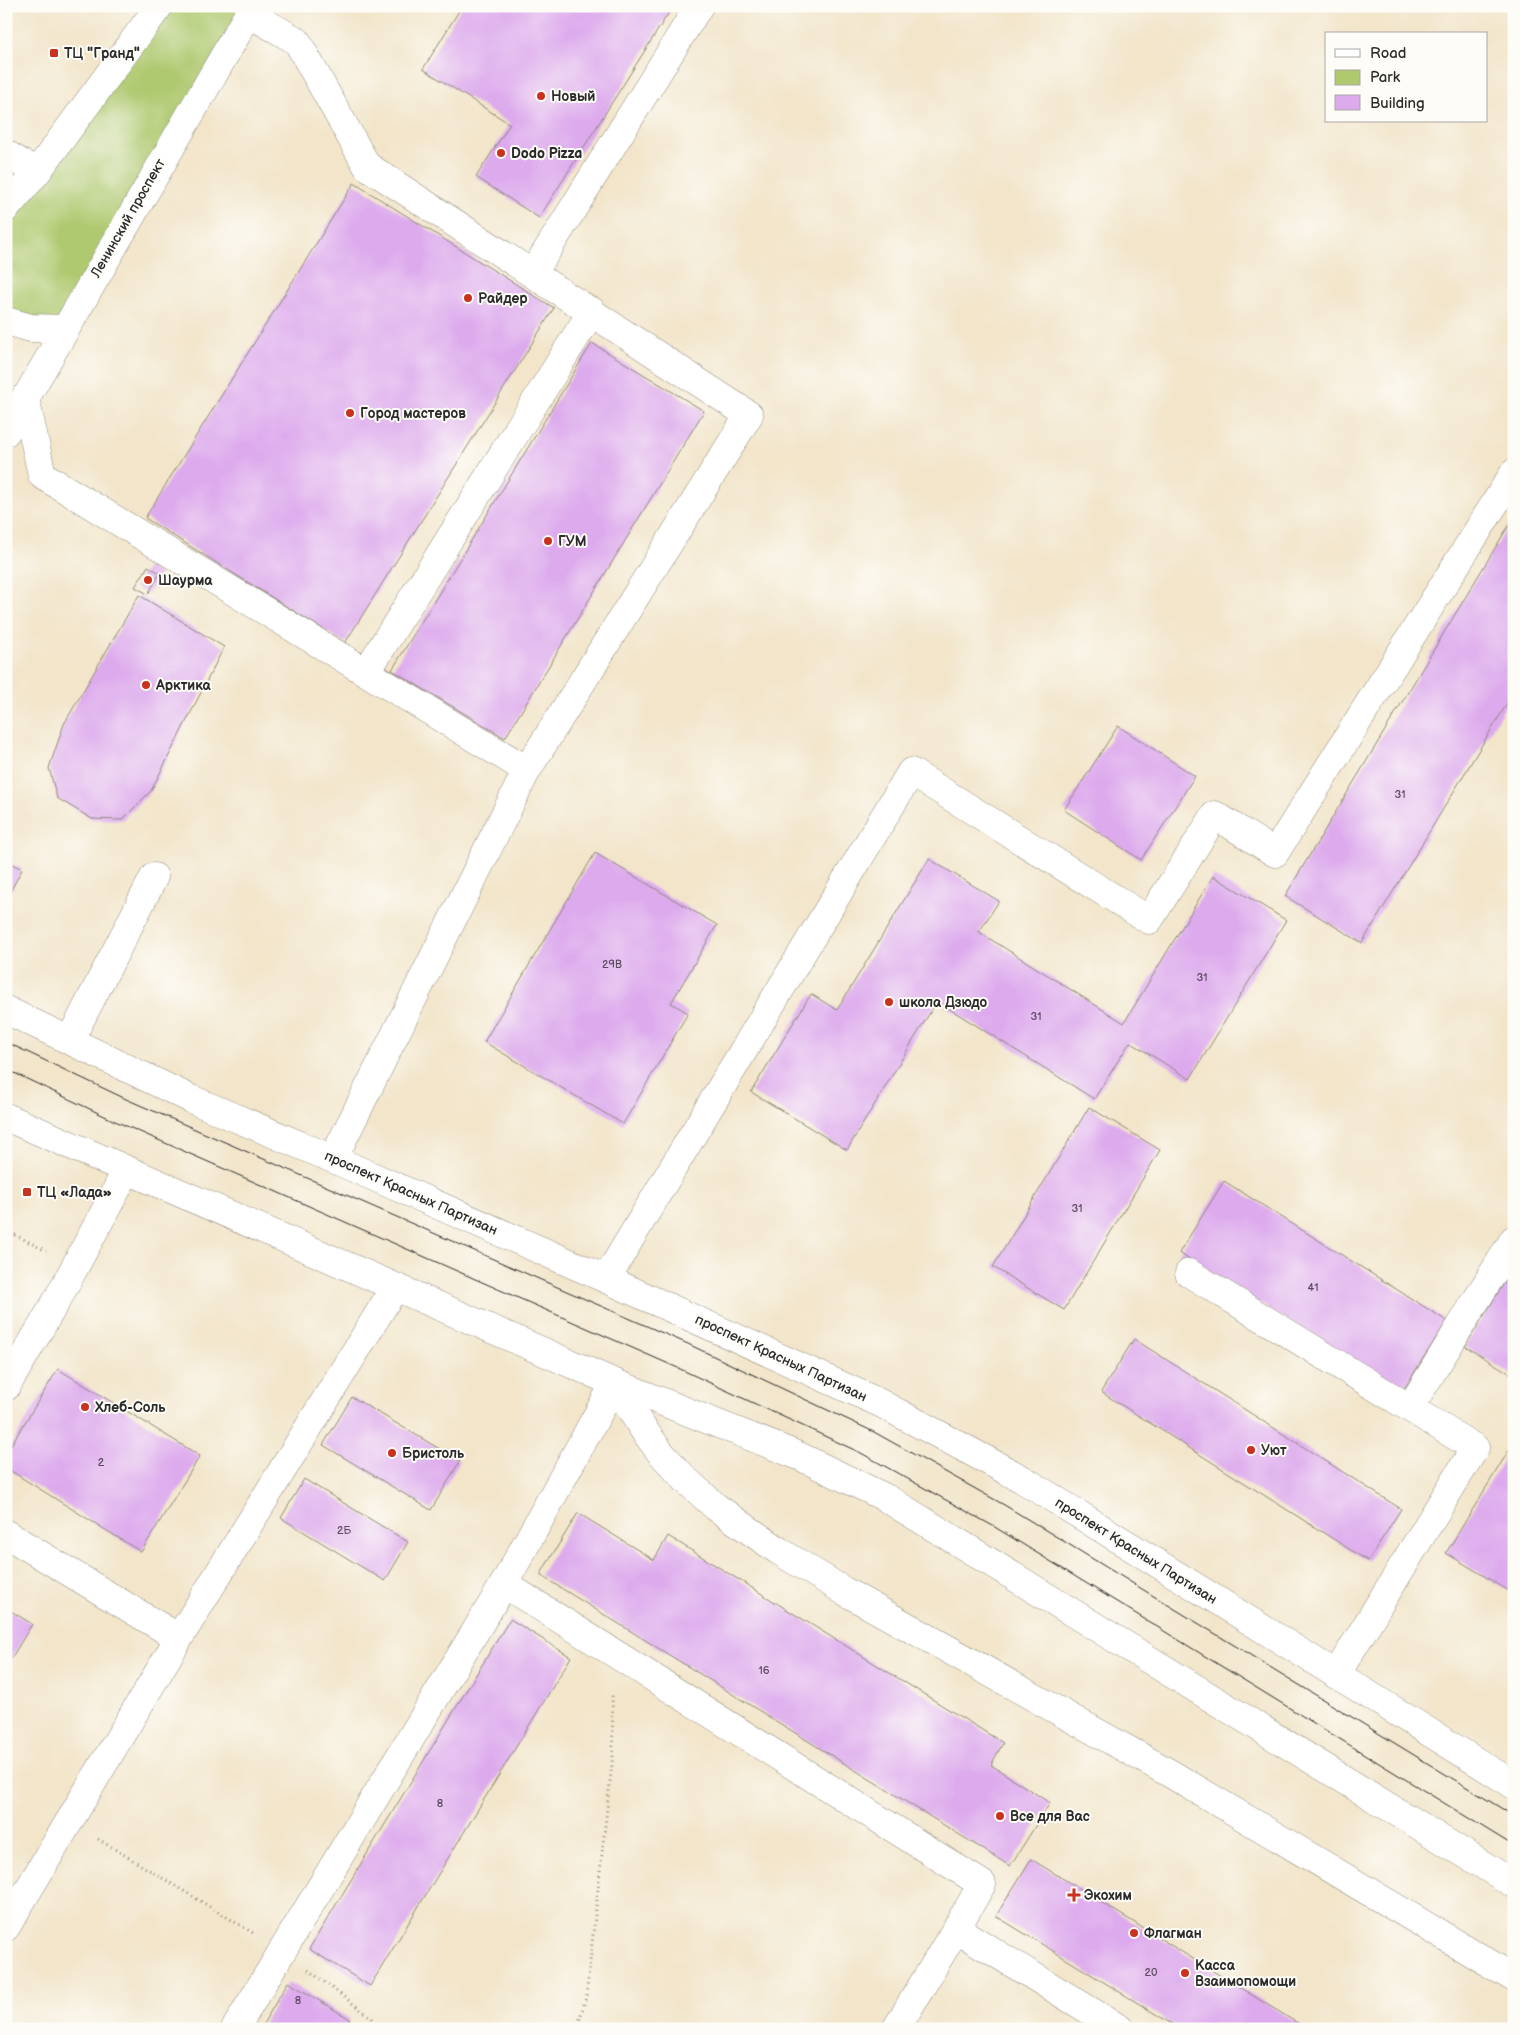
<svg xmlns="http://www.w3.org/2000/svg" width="1520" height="2035" viewBox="0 0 1520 2035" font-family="'Balsamiq Sans',sans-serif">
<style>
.green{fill:#afc96f;stroke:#6d7a4d}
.building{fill:#ddaaed}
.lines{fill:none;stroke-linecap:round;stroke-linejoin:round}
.minor-casing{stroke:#8e887a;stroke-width:29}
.major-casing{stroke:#8e887a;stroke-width:29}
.path{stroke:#8e887a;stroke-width:3;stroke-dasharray:1 4;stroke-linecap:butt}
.minor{stroke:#fff;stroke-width:28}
.major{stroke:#fff;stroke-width:28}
.tram{stroke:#2b2b2b;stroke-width:1}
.poi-dot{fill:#c8321e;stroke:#fdfcf7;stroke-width:2}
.labels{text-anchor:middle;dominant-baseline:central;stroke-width:4;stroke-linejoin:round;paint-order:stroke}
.number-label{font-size:11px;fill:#584b5c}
.poi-label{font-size:14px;font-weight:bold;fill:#2b2b2b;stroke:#fdfcf7;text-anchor:start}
.street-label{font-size:14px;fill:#2b2b2b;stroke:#fdfcf7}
</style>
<rect width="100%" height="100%" fill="#fdfcf7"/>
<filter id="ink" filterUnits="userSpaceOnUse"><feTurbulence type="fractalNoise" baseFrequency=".02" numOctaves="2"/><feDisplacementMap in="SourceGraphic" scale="10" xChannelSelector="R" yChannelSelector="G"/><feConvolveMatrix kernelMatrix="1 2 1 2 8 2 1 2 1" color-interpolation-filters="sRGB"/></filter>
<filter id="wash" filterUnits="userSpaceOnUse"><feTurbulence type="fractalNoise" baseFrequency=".0096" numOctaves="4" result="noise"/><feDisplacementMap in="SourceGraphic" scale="20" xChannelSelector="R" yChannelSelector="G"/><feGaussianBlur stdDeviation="1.12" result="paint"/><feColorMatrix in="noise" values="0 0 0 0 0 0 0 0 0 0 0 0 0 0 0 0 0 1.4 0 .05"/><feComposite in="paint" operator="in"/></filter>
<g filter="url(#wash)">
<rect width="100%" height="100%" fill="#f2e5ca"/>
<path class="green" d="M163,6H244L60,321L6,312V209Z"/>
<g id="blocks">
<path class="building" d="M462,6H673L539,218L476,177L510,124L423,69Z
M354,183L554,308L345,643L145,518Z
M592,343L704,411L505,738L392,670Z
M1512,520L1514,692L1362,943L1285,896Z
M148,566L160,573L148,594L135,587Z
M139,595L224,647L151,791L122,820L92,819L57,798L49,768L64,724Z
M1118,726L1195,776L1141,860L1064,810Z
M595,853L717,925L671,1003L688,1013L623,1124L484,1042Z
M929,859L999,901L979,932L1124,1023L1213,876L1286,920L1190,1079L1130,1042L1094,1099L937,1001L847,1150L751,1092L811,994L837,1010Z
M6,861L22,869L6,900Z
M1089,1107L1160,1150L1064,1310L993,1267Z
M1224,1181L1447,1321L1402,1392L1179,1253Z
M1514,1267V1376L1465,1346Z
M1134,1339L1401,1509L1368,1561L1101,1392Z
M58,1369L200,1456L141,1552L6,1468V1453Z
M352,1397L460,1461L431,1510L323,1445Z
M1514,1442V1594L1446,1553Z
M304,1479L408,1542L385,1581L281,1518Z
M578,1513L654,1560L668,1536L1003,1743L991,1765L1050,1803L1010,1866L540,1575Z
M6,1608L32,1624L6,1667Z
M510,1619L571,1657L370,1986L309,1949Z
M1031,1859L1307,2029H1180L996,1916Z
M288,1982L350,2019L344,2029H260Z"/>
</g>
</g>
<g filter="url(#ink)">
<use href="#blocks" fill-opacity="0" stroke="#8e887a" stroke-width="1"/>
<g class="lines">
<g class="minor-casing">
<path id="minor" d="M248,13L297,41L367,166L749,415L527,770L333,1159
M6,154L37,172
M533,273L699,6
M25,397L42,475L527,770
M367,671L592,311
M70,1040L154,877
M1189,1273L1475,1448L1336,1675
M606,1279L911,772L1149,920L1215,815L1275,853L1514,473
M615,1383L641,1426L660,1452L686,1480L716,1507L779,1551L844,1591L1171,1774L1514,1978
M615,1383L504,1584L982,1884L956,1929
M6,1387L57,1300L127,1170
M1410,1408L1514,1239
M6,1534L179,1638
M6,1927L179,1638L395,1287
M235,2029L504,1584
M896,2029L956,1929L1120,2029"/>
</g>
<g class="major-casing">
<path id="major" d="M6,208L37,172L159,6
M6,321L31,328L64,329
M6,432L253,6
M6,1010L191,1099L333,1159L606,1279L880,1403L1022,1479L1514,1785
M6,1117L615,1383L799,1456L886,1498L1514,1884"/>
</g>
<path class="path" d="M6,1230L46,1251
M98,1839L253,1933
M308,1970L372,2018L378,2029
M577,2029L586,1997L613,1755L612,1692"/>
<use href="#minor" class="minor"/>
<use href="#major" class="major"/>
<path class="tram" d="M6,1042L126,1099L688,1344L874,1432L1006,1506L1514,1816
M6,1069L115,1121L678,1368L861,1453L993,1526L1514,1846"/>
</g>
</g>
<g class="poi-dot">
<rect x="49" y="48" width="10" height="10" rx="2.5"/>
<circle cx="541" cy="96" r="5"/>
<circle cx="501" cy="153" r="5"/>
<circle cx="468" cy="298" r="5"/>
<circle cx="350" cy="413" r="5"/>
<circle cx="548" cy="541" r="5"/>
<circle cx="148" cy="580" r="5"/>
<circle cx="146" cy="685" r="5"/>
<circle cx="889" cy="1002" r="5"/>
<rect x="22" y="1187" width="10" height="10" rx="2.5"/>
<circle cx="85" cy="1407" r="5"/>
<circle cx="1251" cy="1450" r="5"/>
<circle cx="392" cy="1453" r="5"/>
<circle cx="1000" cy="1816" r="5"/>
<path d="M1071.5 1887.5h5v5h5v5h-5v5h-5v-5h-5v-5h5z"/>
<circle cx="1134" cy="1933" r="5"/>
<circle cx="1185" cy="1973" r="5"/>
</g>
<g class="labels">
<g class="number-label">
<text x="1400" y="794">31</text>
<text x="612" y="964">29В</text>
<text x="1202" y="977">31</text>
<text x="1036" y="1016">31</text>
<text x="1077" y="1208">31</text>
<text x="1313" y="1287">41</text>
<text x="101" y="1462">2</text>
<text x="344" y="1530">2Б</text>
<text x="764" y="1670">16</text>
<text x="440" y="1803">8</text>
<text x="1151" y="1972">20</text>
<text x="298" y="2000">8</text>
</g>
<g class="poi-label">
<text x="64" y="53">ТЦ "Гранд"</text>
<text x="551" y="96">Новый</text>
<text x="511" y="153">Dodo Pizza</text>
<text x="478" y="298">Райдер</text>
<text x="360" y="413">Город мастеров</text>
<text x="558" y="541">ГУМ</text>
<text x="158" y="580">Шаурма</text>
<text x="156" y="685">Арктика</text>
<text x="899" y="1002">школа Дзюдо</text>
<text x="37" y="1192">ТЦ «Лада»</text>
<text x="95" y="1407">Хлеб-Соль</text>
<text x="1261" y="1450">Уют</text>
<text x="402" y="1453">Бристоль</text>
<text x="1010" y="1816">Все для Вас</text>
<text x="1084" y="1895">Экохим</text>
<text x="1144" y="1933">Флагман</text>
<text x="1195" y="1965">Касса<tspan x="1195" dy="16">Взаимопомощи</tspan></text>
</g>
<g class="street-label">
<text transform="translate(128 218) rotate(-60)">Ленинский проспект</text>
<text transform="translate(411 1193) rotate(24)">проспект Красных Партизан</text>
<text transform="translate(781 1358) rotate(25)">проспект Красных Партизан</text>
<text transform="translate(1136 1551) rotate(32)">проспект Красных Партизан</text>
</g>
</g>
<rect width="1520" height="2035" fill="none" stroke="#fdfcf7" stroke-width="25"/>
<rect x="1325" y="32" width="162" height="90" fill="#fdfcf7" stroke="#a9a8a5"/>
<rect x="1335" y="49" width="25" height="8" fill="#ffffff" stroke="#a9a8a5"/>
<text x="1370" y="58" font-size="15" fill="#2b2b2b">Road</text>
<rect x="1335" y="70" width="25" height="15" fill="#afc96f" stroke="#a9a8a5"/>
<text x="1370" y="82" font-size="15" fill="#2b2b2b">Park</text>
<rect x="1335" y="95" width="25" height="15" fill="#ddaaed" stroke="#a9a8a5"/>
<text x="1370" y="108" font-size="15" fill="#2b2b2b">Building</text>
</svg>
